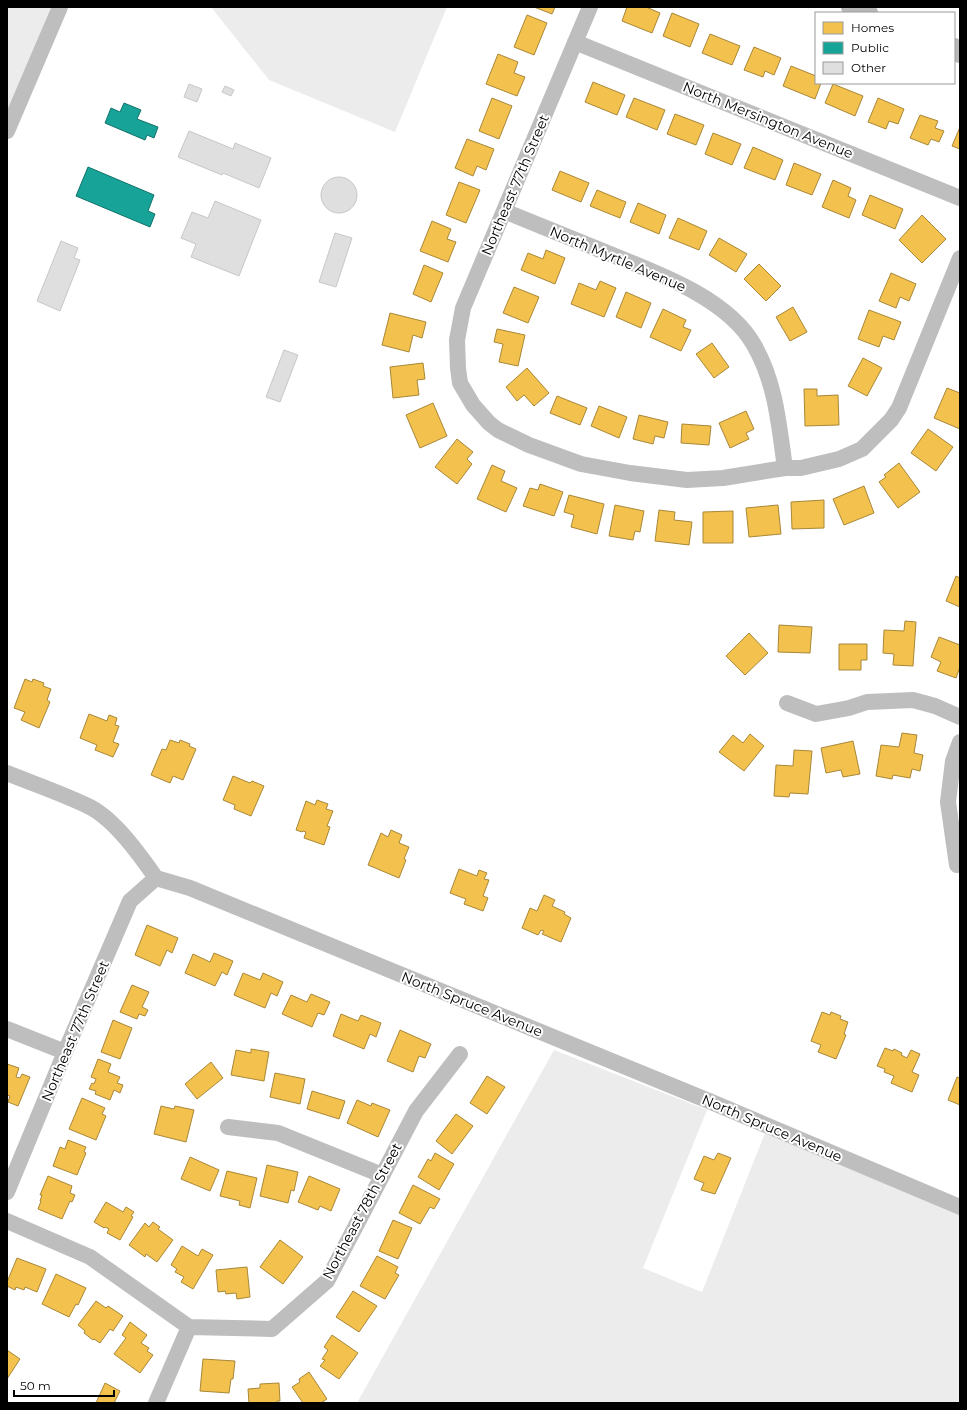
<svg xmlns="http://www.w3.org/2000/svg" width="967" height="1410" viewBox="0 0 967 1410" font-family="Montserrat,sans-serif">
<style>
.green{fill:#ececec}
.homes{fill:#f2c14e;stroke:#a98737}
.public{fill:#17a398;stroke:#10726a}
.building{fill:#dfdfdf;stroke:#c7c7c7}
.lines{fill:none;stroke-linecap:round;stroke-linejoin:round}
.street{stroke:#bebebe;stroke-width:16}
.secondary{stroke:#b8b8b8;stroke-width:22}
.labels{text-anchor:middle;dominant-baseline:central;stroke-width:4;stroke-linejoin:round;paint-order:stroke}
.street-label{font-size:14px;fill:#000;stroke:#fff}
</style>
<rect width="100%" height="100%" fill="#fff"/>
<path class="green" d="M7,7H51L7,113Z
M211,7H447L395,132L269,80Z
M554,1050L707,1110L643,1268L699,1291L702,1292L765,1133L960,1215V1403H357Z"/>
<path class="homes" d="M534,7H555L552,14Z
M627,7H646L660,13L652,33L622,21Z
M672,13L699,24L690,47L663,36Z
M527,15L547,23L534,55L514,47Z
M710,34L740,46L732,65L702,53Z
M754,47L781,58L774,75L765,71L763,77L744,70Z
M498,54L518,62L514,73L525,77L517,96L486,84Z
M791,66L816,76V83H821L815,99L783,86Z
M593,82L625,95L617,115L585,102Z
M833,84L863,96L855,116L825,103Z
M492,98L512,106L499,139L479,131Z
M634,98L665,110L657,130L626,117Z
M878,98L904,109L898,124L889,121L886,129L868,122Z
M675,114L704,125L696,145L667,134Z
M920,115L938,121L935,128L944,131L939,142L931,139L928,145L910,138Z
M960,127V149L952,146Z
M713,133L741,144L732,165L705,154Z
M467,139L494,149L486,170L477,166L473,176L455,168Z
M753,147L783,160L775,180L744,168Z
M794,163L821,174L812,195L786,185Z
M560,171L589,183L581,202L552,190Z
M833,180L851,188L848,196L856,200L849,218L822,207Z
M459,182L480,190L466,223L446,215Z
M597,190L626,202L620,218L590,206Z
M870,195L903,209L895,229L862,215Z
M638,203L666,215L659,234L630,222Z
M922,215L946,239L922,263L899,240Z
M678,218L707,231L699,250L669,238Z
M432,221L451,229L447,239L456,242L448,262L420,251Z
M719,238L747,254L736,272L709,255Z
M546,250L565,258L555,284L521,270L528,253L543,259Z
M759,264L781,286L766,301L744,279Z
M424,265L443,273L431,302L413,294Z
M891,273L916,284L909,301L900,297L896,308L879,301Z
M600,281L616,288L604,317L571,304L579,283L596,290Z
M514,287L539,297L528,323L503,313Z
M626,292L651,303L641,328L616,317Z
M793,307L807,332L790,341L776,317Z
M663,309L686,320L683,327L691,330L681,351L650,337Z
M869,310L901,322L894,340L883,336L879,347L858,339Z
M390,313L426,322L422,338L413,335L409,352L382,345Z
M497,329L525,335L518,366L499,362L503,344L494,342Z
M712,343L729,367L714,378L696,354Z
M863,358L882,368L867,396L848,386Z
M423,363L425,379L417,380L419,395L393,398L390,367Z
M527,368L549,393L534,406L524,395L517,401L506,387Z
M947,388L960,393V429L934,418Z
M804,389H817V396L838,395L839,425L805,426Z
M557,396L587,408L580,425L550,413Z
M433,403L447,436L420,448L406,415Z
M599,406L627,417L619,438L591,426Z
M746,411L754,429L746,433L749,439L730,448L719,423Z
M639,415L668,422L664,438L655,436L653,444L633,439Z
M682,424L711,426L709,445L681,443Z
M928,429L953,447L936,471L911,453Z
M457,439L473,452L467,459L472,464L457,484L435,467Z
M899,463L920,492L898,508L879,482L886,477L884,475Z
M492,465L505,471L501,481L517,488L506,512L477,499Z
M540,484L563,492L554,516L523,506L530,488L538,490Z
M864,486L874,513L844,525L833,499Z
M569,495L604,504L597,534L571,527L574,515L564,512Z
M824,500V528L792,529L791,502Z
M615,505L644,511L640,532L635,531L633,540L609,536Z
M778,505L781,534L749,537L746,508Z
M659,510L675,512L674,520L692,522L689,545L655,541Z
M733,511V543H703V512Z
M956,576L960,578V607L946,601Z
M905,621L916,622L913,666L893,665L894,654L883,653L884,630L904,631Z
M779,625L812,627L810,653L778,652Z
M749,633L768,653L745,675L726,656Z
M939,637L960,645V667L956,678L937,671L941,662L931,657Z
M839,644H867V660H861V670H839Z
M25,679L32,682L33,679L44,683L43,686L51,689L47,700L50,702L39,728L21,720L25,712L14,708Z
M89,714L107,721L109,715L117,718L115,725L119,726L113,742L119,744L113,757L95,750L97,745L80,738Z
M902,733L917,735L914,753L923,755L920,771L912,769L910,778L893,775L892,779L876,776L881,745L899,747Z
M750,734L764,746L744,771L719,752L733,735L743,743Z
M170,740L179,743L180,740L190,744L189,746L196,749L183,780L173,776L170,783L151,775L162,749L166,750Z
M853,741L860,774L843,777L841,770L826,773L821,748Z
M794,750L812,751L808,794L790,793L789,797L774,796L776,765L793,766Z
M233,776L250,783L252,781L264,786L251,816L234,809L235,805L223,800Z
M317,800L328,804L326,809L333,811L327,826L330,827L324,845L304,838L306,832L303,831L302,832L296,830L306,801L315,805Z
M391,830L402,835L399,843L409,847L404,859L406,860L399,878L368,865L381,833L388,837Z
M459,869L477,876L479,870L487,873L484,879L489,880L483,896L488,898L483,911L464,904L466,899L450,893Z
M544,895L555,900L552,906L565,912L564,914L571,918L561,942L542,934L544,931L541,930L538,935L522,928L530,908L537,911Z
M147,925L178,938L172,953L167,950L160,966L135,955Z
M214,953L233,961L227,975L222,972L215,986L185,973L193,954L210,962Z
M243,973L260,980L263,973L283,982L277,996L271,993L265,1008L234,995Z
M132,985L149,992L142,1007L148,1010L145,1016L139,1014L137,1019L120,1012Z
M311,994L330,1002L324,1015L318,1013L312,1027L282,1014L291,995L307,1002Z
M822,1012L830,1015L831,1012L841,1016L840,1019L848,1022L844,1034L846,1035L836,1059L818,1052L821,1045L811,1041Z
M341,1014L358,1021L361,1015L381,1023L376,1037L370,1034L364,1049L333,1036Z
M113,1020L132,1028L120,1059L101,1052Z
M400,1030L431,1044L425,1058L419,1056L413,1072L387,1061Z
M885,1048L893,1051L894,1049L902,1053L901,1055L907,1058L911,1050L920,1054L912,1072L919,1075L912,1092L891,1083L894,1076L884,1072L885,1069L877,1066Z
M251,1049L269,1052L264,1081L231,1075L236,1050L251,1053Z
M98,1059L111,1064L108,1072L120,1077L117,1083L123,1085L120,1093L114,1090L110,1100L95,1094L96,1091L89,1089L92,1083L94,1084L96,1079L91,1077Z
M211,1062L223,1078L197,1099L185,1084Z
M7,1064L19,1068L16,1077L20,1078L22,1074L30,1077L18,1106L8,1102L10,1096L7,1095Z
M275,1073L305,1079L300,1104L270,1097Z
M487,1076L505,1087L487,1114L470,1103Z
M957,1077L960,1078V1105L948,1100Z
M312,1091L345,1101L339,1119L307,1109Z
M82,1098L105,1108L102,1114L106,1116L96,1140L69,1129Z
M357,1100L371,1106L372,1103L390,1110L378,1137L347,1123Z
M161,1106L174,1109L175,1106L194,1110L186,1142L154,1134Z
M456,1114L473,1126L452,1154L436,1141Z
M68,1140L86,1147L84,1152L86,1153L77,1175L53,1166L60,1147L65,1149Z
M435,1153L454,1164L439,1190L418,1177L428,1159L431,1161Z
M718,1153L731,1158L715,1194L701,1190L704,1183L694,1179L704,1156L714,1160Z
M190,1157L219,1170L210,1191L181,1179Z
M267,1165L298,1172L294,1191L291,1190L288,1203L260,1196Z
M227,1171L257,1178L250,1208L239,1205L240,1201L220,1196Z
M48,1176L72,1186L70,1193L75,1195L72,1202L70,1201L62,1219L38,1209L41,1201H40L42,1195H40Z
M309,1176L340,1189L331,1211L320,1206L318,1210L298,1202Z
M413,1185L440,1199L434,1209L430,1207L420,1224L399,1213Z
M106,1202L123,1212L126,1207L134,1212L131,1216L133,1217L120,1240L107,1233L109,1229L105,1227L104,1228L94,1222Z
M393,1220L412,1228L398,1259L379,1251Z
M153,1222L160,1227L158,1229L173,1240L157,1262L146,1254L145,1257L129,1245L145,1223L149,1227Z
M280,1240L303,1257L283,1284L260,1267Z
M182,1246L198,1256L202,1249L213,1255L193,1289L181,1282L184,1277L175,1272L177,1269L171,1265Z
M377,1256L398,1267L395,1273L399,1275L385,1299L360,1286Z
M17,1258L46,1269L37,1292L25,1287L24,1290L16,1287L15,1290L7,1286V1282Z
M247,1267L250,1297L237,1299L236,1293L226,1294L225,1291L218,1292L216,1270Z
M56,1274L86,1288L78,1305L76,1304L69,1317L42,1304Z
M353,1291L377,1306L359,1332L336,1317Z
M96,1301L106,1308L108,1306L123,1316L113,1331L110,1329L100,1343L94,1339L93,1340L84,1333L85,1331L78,1325Z
M130,1322L147,1335L141,1343L149,1348L147,1351L153,1355L140,1373L114,1354L126,1338L122,1335Z
M332,1335L358,1353L339,1379L320,1366L325,1360L322,1359L328,1350L324,1347Z
M7,1350L20,1359L7,1379Z
M203,1359L235,1361L233,1379H231L229,1393L200,1391Z
M309,1372L327,1399L321,1403H303L292,1387L300,1382L299,1379Z
M105,1383L120,1391L114,1403H96Z
M279,1383L280,1401H277V1403H249L248,1389L260,1388V1384Z"/>
<path class="public" d="M124,103L141,110L137,119L158,127L154,138L147,135L145,140L105,123L111,108L120,112Z
M88,167L154,195L148,211L155,214L150,227L76,196Z"/>
<path class="building" d="M189,84L202,89L197,102L184,97Z
M225,86L234,90L231,96L222,92Z
M189,131L233,149L235,143L271,158L259,188L223,173L222,175L178,157Z
M321 195a18 18 0 1 1 36 0a18 18 0 1 1-36 0Z
M215,201L261,220L239,276L191,257L196,244L181,238L192,212L208,218Z
M335,233L352,238L336,287L319,282Z
M61,241L78,248L74,258L80,260L60,311L37,301Z
M284,350L298,355L280,402L266,397Z"/>
<g class="lines">
<path class="street" d="M590,7L463,308L457,340L458,368L460,383L473,405L489,423L498,430L529,445L581,464L630,473L687,480L723,478L785,468H801L839,459L862,449L891,420L899,408L960,258
M575,42L960,198
M7,131L60,7
M504,211C538,225 571,238 605,252C654,272 727,297 754,345C776,383 779,426 785,468
M787,703L816,714L849,708L867,702L913,700L935,706L960,717
M7,773C34,784 64,794 90,807C115,820 140,855 156,878L190,888L709,1101L960,1207
M957,865L948,802L953,761L960,742
M7,1029L65,1052
M228,1127L278,1133L382,1175
M7,1192L65,1052L130,901L156,878
M7,1221L90,1257L189,1327
M189,1327L272,1329L327,1281L416,1111L460,1054
M156,1403L189,1327"/>
<path class="secondary" d="M852,7L867,13
M954,49L960,52"/>
</g>
<g class="labels">
<g class="street-label">
<text transform="translate(768 120) rotate(22)">North Mersington Avenue</text>
<text transform="translate(515 185) rotate(-67)">Northeast 77th Street</text>
<text transform="translate(618 259) rotate(23)">North Myrtle Avenue</text>
<text transform="translate(472 1004) rotate(22)">North Spruce Avenue</text>
<text transform="translate(75 1031) rotate(-67)">Northeast 77th Street</text>
<text transform="translate(772 1128) rotate(23)">North Spruce Avenue</text>
<text transform="translate(362 1211) rotate(-62)">Northeast 78th Street</text>
</g>
</g>
<rect width="967" height="1410" fill="none" stroke="#000000" stroke-width="16"/>
<rect x="815" y="12" width="140" height="72" fill="#ffffff" stroke="#999999"/>
<rect x="823" y="22" width="20" height="12" fill="#f2c14e" stroke="#999999"/>
<text x="851" y="32" font-size="12" fill="#000000">Homes</text>
<rect x="823" y="42" width="20" height="12" fill="#17a398" stroke="#999999"/>
<text x="851" y="52" font-size="12" fill="#000000">Public</text>
<rect x="823" y="62" width="20" height="12" fill="#dfdfdf" stroke="#999999"/>
<text x="851" y="72" font-size="12" fill="#000000">Other</text>
<path d="M14 1390v6h100v-6" fill="none" stroke="#000000" stroke-width="2"/>
<text x="20" y="1390" font-size="12" fill="#000000" stroke="#ffffff" stroke-width="3" paint-order="stroke">50 m</text>
</svg>
